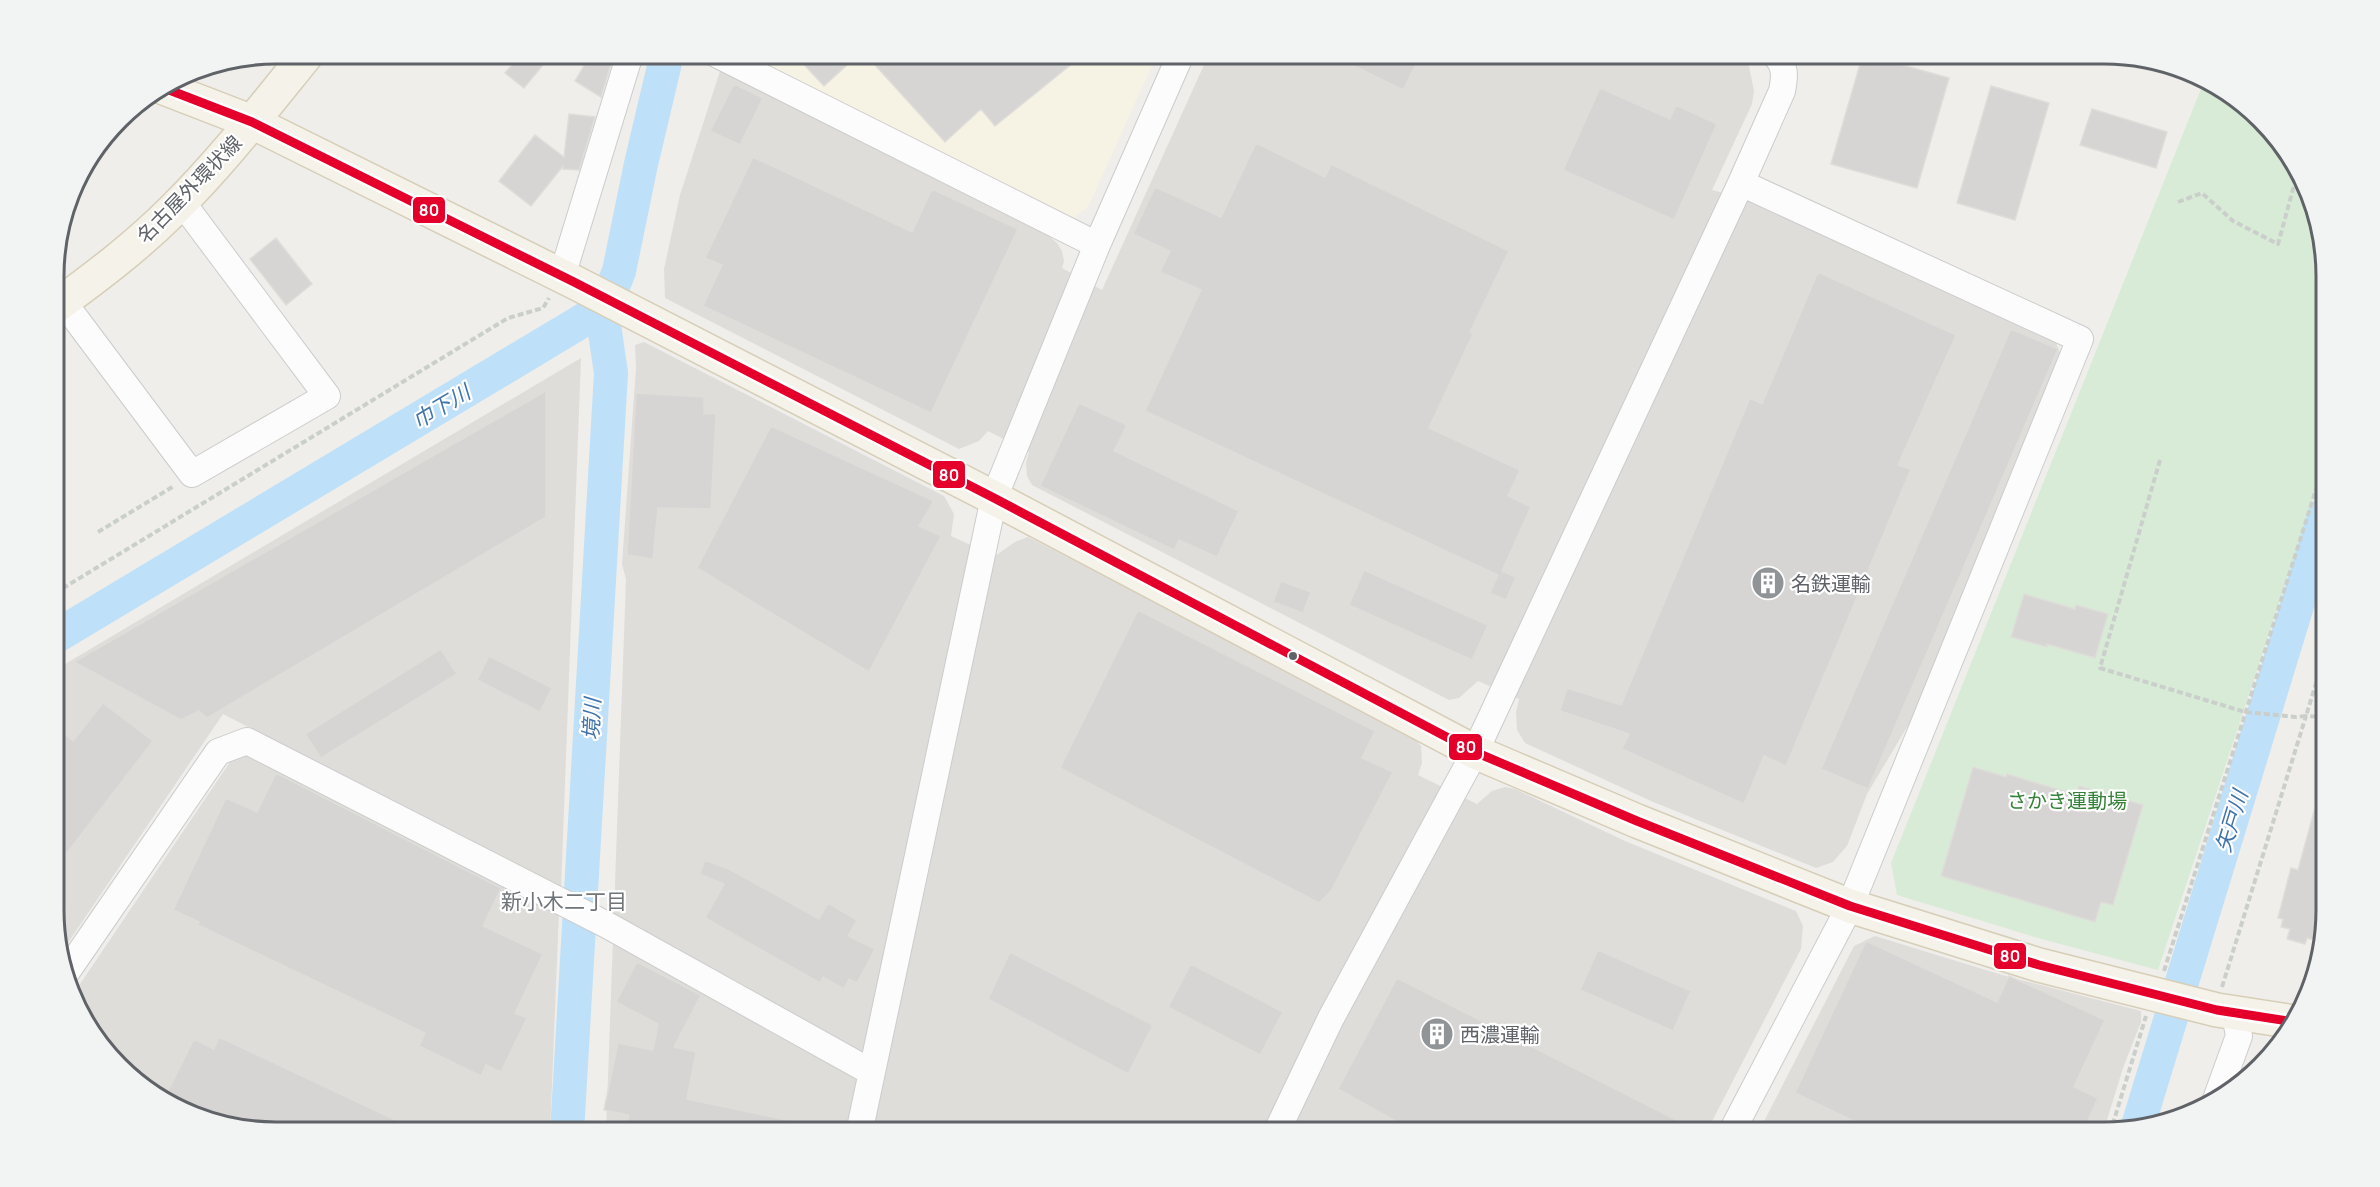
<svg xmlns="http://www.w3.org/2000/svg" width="2380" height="1187" viewBox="0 0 2380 1187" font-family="Manrope,'Noto Sans JP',sans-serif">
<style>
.commercial{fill:#f7f3e4}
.industrial{fill:#dfddda}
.green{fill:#d8ebd6}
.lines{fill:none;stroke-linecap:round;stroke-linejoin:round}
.river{stroke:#bfe0f9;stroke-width:34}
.building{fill:#d6d5d3;stroke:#deddd9;stroke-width:1.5}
.minor-casing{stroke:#cbcccc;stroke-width:28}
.major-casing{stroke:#d7ceb8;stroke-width:36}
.path{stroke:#cacfcc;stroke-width:4;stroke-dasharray:6 3;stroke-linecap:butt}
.minor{stroke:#fdfcfc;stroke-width:26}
.major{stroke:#f4f2e9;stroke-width:33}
.bus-1-casing{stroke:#fff;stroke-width:14}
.bus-1{stroke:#e4002b;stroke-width:9}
.bus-dot{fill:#5f6368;stroke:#fff;stroke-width:2}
.labels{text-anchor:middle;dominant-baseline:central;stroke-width:4.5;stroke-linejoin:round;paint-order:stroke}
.street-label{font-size:20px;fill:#5f6368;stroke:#fff}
.poi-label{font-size:20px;fill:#5f6368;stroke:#fff;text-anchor:start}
.park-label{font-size:20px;fill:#348238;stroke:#fff}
.water-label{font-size:21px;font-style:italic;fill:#4174aa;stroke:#fff}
.neighbourhood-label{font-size:21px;fill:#70757a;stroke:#fff}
.rim{fill:none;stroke:#5f6368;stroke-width:3}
.line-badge{stroke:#fff;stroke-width:2}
.badge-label{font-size:16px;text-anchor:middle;font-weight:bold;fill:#fff}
</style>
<rect width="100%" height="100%" fill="#efeeea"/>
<path class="commercial" d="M734,54H1157L1088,207L1071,220Z"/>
<path class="industrial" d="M1209,54H1734L1749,66L1754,91L1752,104L1712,190L1758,202L2054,334L2058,349L2065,362L1946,662L1867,794L1847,846L1833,862L1816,868L1651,801L1525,743L1517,730L1516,712L1519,699L1478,681L1459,698L1449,700L1032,485L1027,476L1026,463L1029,452L988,431L979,441L959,449L665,298L664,269L680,195L721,68L1049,236L1057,243L1062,251L1064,261L1062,268L1102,290Z
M644,342L944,496L954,514L951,536L995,556L1015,542L1028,537L1397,726L1411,735L1421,746L1422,763L1418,775L1477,804L1492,791L1505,787L1515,789L1625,841L1796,911L1803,926L1801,949L1706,1133H606L626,579L622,564L636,368L635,345Z
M581,358L561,889L223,714L61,953L56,940L55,670Z
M243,754L258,755L559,911L550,1133H276L178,1110L100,1046L76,990L230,762Z
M1875,936L2002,975L2141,1011V1022L2123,1068L2103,1133H1758L1854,946Z"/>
<path class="green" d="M2205,79L2280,141L2309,191L2324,247L2325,464L2158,970L2038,938L1897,895L1891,863Z"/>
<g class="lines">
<path class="river" d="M55,637L587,318L601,305L612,289L619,271L641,164L667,54
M2137,1129L2325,514
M567,1133L611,373L601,305"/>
</g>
<path class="building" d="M521,54H552L524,88L505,73Z
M591,54H614L601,97L575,81Z
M794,54H859L824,86Z
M865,54H1084L995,126L981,109L945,142Z
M1330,54H1421L1403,90Z
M1863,54L1949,78L1917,188L1831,164Z
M734,84L763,98L740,145L710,131Z
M1991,86L2049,103L2015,220L1957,203Z
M1600,88L1670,119L1676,105L1717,124L1674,220L1563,170Z
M2092,109L2167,132L2156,168L2080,145Z
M569,114L595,117L579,170L563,169V166L531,206L499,181L535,135L564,157Z
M1256,143L1325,177L1331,164L1509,251L1470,332L1473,334L1429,428L1520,470L1508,496L1531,507L1502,571L1516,577L1506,600L1490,593L1498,575L1145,411L1201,290L1160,272L1170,251L1133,234L1155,187L1221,217Z
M753,157L912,232L932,189L1018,229L931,413L703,306L722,265L705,258Z
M276,238L312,284L286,305L250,259Z
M1818,272L1956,335L1898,465L1911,469L1786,766L1764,756L1744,804L1622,749L1629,734L1560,711L1567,688L1621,705L1750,398L1762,404Z
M2011,329L2058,349L1868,789L1821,769Z
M546,391V517L207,718L199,711L181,720L74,662Z
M636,393L704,397V414L716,413L711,509L658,508L653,559L627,555Z
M1079,403L1127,425L1114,451L1239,511L1217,557L1179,540L1174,550L1040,486Z
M771,426L934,501L919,526L941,536L869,672L697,568Z
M1364,570L1488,625L1472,660L1349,605Z
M1281,581L1311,592L1303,613L1273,602Z
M2024,594L2075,609L2076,605L2108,614L2095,658L2047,644V647L2011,637Z
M1138,610L1375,731L1362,758L1393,772L1331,891L1319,903L1060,768Z
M441,649L457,674L321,758L305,734Z
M489,656L552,688L540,712L477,680Z
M103,703L153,741L67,853L56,844V727L73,741Z
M1973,767L2006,777L2007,774L2076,795L2079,786L2143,805L2113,905L2101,902L2095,922L1941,876Z
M276,773L501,888L483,926L543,954L515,1013L527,1018L501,1072L486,1065L481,1076L419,1046L425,1033L198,925L199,922L173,910L226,798L257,812Z
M2321,786H2326V911L2319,941L2307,938L2305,944L2287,939L2290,929L2281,927L2283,919L2278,918L2291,868L2298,870Z
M705,860L731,870L819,919L828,903L857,920L848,936L875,949L857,983L849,979L844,989L823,977L820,983L705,918L724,884L700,874Z
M1866,941L1997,1002L2009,976L2105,1020L2074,1087L2098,1098L2082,1133H1849L1854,1121L1795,1093Z
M1598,950L1691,991L1673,1031L1580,990Z
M1010,952L1153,1025L1128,1074L988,999Z
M637,962L701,995L674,1047L696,1052L687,1099L815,1126L814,1133H625L629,1115L604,1110L618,1043L653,1050L658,1024L616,1002Z
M1191,964L1283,1012L1260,1055L1168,1007Z
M1397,978L1702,1133H1417L1338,1089Z
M219,1037L423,1133H276L178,1110L164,1099L194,1039L214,1049Z"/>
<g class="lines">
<g class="minor-casing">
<path id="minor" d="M716,54L1097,245
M562,276L630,54
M55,291L192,474L327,396L181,201
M68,970L218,752L247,741L607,925L871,1072
M2215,1102L2239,1036L2235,1014
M859,1133L994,498L1097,245L1181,54
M1276,1133L1331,1018L1475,752L1741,183L1782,91C1785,76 1786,65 1774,54
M1731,1133L1850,906L2080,339L1741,183"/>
</g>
<g class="major-casing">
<path id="major" d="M164,88L252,122L574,282L994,498L1475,752L1637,821L1850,906L2039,965L2217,1010L2294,1022
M55,307C96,277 136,247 172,211C221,163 264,107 307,54"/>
</g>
<path class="path" d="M2178,202L2202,193L2233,221L2278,244L2298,171
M2160,460L2100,668L2245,712L2296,717L2306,716L2325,654
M98,532L174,486
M55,593L508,318L543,308L549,298
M2164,971L2325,461
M2222,987L2306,716L2325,717
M2110,1133L2146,1016"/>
<use href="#minor" class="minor"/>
<use href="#major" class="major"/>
<g class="bus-1-casing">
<path id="bus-1" d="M164,88L252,122L574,282L994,498L1475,752L1637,821L1850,906L2039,965L2217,1010L2294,1022"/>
</g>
<use href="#bus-1" class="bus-1"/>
</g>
<defs>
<g id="building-disc" transform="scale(1.725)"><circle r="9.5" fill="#919496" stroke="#fff"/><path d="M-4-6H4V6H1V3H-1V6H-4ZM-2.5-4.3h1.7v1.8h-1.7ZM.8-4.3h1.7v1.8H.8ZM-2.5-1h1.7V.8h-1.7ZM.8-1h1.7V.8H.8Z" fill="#fff"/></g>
</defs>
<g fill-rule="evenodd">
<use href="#building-disc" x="1768" y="583"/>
<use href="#building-disc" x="1437" y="1034"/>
</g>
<circle class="bus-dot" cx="1293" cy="656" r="5"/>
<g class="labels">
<g class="street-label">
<text transform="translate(189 189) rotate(-46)">名古屋外環状線</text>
</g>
<g class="poi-label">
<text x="1791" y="583">名鉄運輸</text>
<text x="1460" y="1034">西濃運輸</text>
</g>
<g class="park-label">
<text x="2067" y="800">さかき運動場</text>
</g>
<g class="water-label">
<text transform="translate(441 406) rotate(-31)">巾下川</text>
<text transform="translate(591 719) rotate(-87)">境川</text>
<text transform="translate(2231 821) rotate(-73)">矢戸川</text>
</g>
<g class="neighbourhood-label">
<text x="564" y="901">新小木二丁目</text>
</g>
</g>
<path d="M0 0H2380V1187H0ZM276 64H2104A212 212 0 0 1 2316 276V910A212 212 0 0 1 2104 1122H276A212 212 0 0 1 64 910V276A212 212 0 0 1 276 64Z" fill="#f2f3f3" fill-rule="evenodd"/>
<path class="rim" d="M276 64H2104A212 212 0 0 1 2316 276V910A212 212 0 0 1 2104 1122H276A212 212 0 0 1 64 910V276A212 212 0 0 1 276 64Z"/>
<g class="line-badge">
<rect x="412" y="196" width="34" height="28" rx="6" fill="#e4002b"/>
<rect x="932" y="460" width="34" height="29" rx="6" fill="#e4002b"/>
<rect x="1448" y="733" width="35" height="28" rx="6" fill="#e4002b"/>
<rect x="1993" y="942" width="34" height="28" rx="6" fill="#e4002b"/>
</g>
<g class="badge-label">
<text x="429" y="216">80</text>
<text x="949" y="481">80</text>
<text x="1466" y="753">80</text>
<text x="2010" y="962">80</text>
</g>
</svg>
